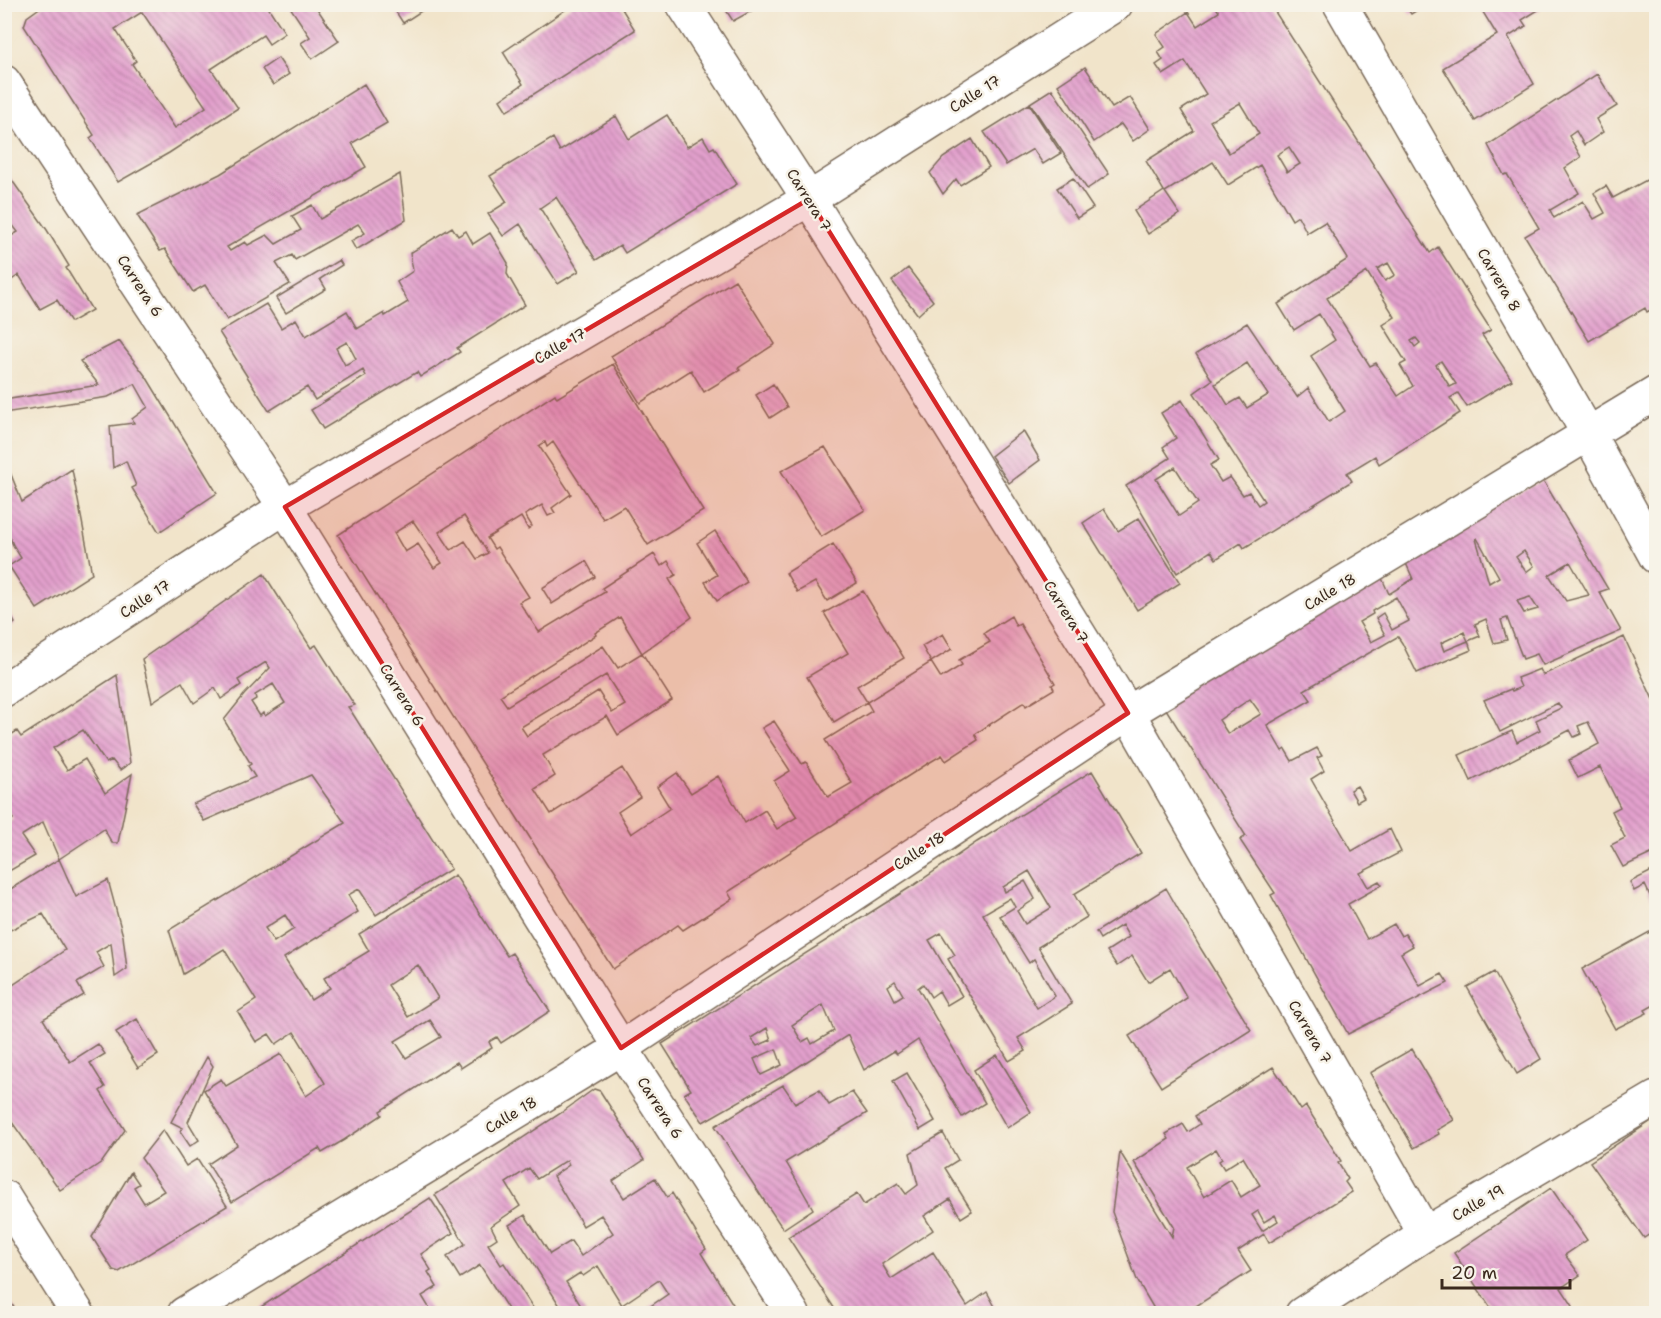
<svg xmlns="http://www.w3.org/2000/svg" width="1661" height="1318" viewBox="0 0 1661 1318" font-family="'Shantell Sans',sans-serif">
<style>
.building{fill:url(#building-back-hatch);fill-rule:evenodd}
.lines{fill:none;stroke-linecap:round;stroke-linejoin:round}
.minor-casing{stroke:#7b6b5a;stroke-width:36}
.minor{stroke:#fff;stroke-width:33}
.marked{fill:#d62828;fill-opacity:0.2;stroke:#d62828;stroke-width:4.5;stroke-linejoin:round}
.labels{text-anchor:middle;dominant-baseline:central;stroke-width:5;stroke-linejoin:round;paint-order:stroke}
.street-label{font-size:15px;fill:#3b2a1e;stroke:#f7f3e8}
</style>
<defs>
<pattern id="building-back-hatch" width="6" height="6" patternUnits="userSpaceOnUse" patternTransform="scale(1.5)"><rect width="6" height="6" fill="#e3a0cd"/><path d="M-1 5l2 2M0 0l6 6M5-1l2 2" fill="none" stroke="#b983a6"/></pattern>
</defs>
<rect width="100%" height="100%" fill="#f7f3e8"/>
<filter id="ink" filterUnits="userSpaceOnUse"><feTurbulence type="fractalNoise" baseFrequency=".0167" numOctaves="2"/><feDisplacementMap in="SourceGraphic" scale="12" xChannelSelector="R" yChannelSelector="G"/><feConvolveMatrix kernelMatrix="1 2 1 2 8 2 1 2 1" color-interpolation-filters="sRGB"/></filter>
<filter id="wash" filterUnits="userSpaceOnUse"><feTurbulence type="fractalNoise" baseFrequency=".008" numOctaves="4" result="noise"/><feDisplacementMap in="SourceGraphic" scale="24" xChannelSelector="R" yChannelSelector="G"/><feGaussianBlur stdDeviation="1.35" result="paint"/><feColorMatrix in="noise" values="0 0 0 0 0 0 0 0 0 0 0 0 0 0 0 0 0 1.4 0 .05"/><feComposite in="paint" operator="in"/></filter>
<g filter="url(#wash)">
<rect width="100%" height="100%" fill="#f1e4ca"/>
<g id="blocks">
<path class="building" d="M45,4H217L219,8L224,4H266L285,33L269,44L263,35L211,69L238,108L169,153L118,182L90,138L94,135L24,26L27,17ZM142,12L206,107L175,128L132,64L136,61L115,29Z
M288,4H314L339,41L312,59L301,43L310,37Z
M391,4H432L403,23Z
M574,4H619L635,30L507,111L500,100L523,84L503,52Z
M722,4H764L733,21Z
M977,4H990L981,11Z
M1214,4H1270L1430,253L1438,247L1491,330L1482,335L1512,380L1467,407L1458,393L1450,398L1460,413L1432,431L1379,464L1375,456L1347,473L1352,481L1244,548L1241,543L1216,559L1211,551L1177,573L1126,486L1170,458L1163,447L1176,438L1161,413L1182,400L1219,460L1210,465L1221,482L1230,477L1243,495L1249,492L1258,505L1264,501L1194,393L1212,380L1196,354L1247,323L1297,397L1308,388L1329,422L1345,411L1311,356L1335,340L1319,314L1294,330L1278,304L1348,259L1325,222L1307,233L1298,216L1292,220L1260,165L1228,185L1213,162L1165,192L1180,214L1175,217L1148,234L1134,211L1164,191L1146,161L1194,131L1181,110L1206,94L1185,61L1163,75L1156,65L1163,60L1158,52L1165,47L1156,34L1188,12L1197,26L1219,12ZM1240,103L1259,134L1229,153L1210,121ZM1289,147L1300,164L1287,172L1277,155ZM1388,263L1395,275L1385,281L1377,269ZM1367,272L1395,317L1383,325L1406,362L1400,365L1413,386L1398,396L1376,363L1370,366L1327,298ZM1416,338L1420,343L1415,347L1411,341ZM1441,361L1456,384L1450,387L1436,365ZM1247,363L1268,395L1247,408L1240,398L1228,405L1215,384ZM1175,467L1198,503L1179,516L1156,479Z
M1404,4H1427L1411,14Z
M1478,4H1548L1522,20L1526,26L1508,37L1534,84L1475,121L1443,68L1497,35Z
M278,58L289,74L273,85L262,69Z
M1085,67L1112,108L1130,97L1150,129L1133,141L1121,124L1094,142L1058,85Z
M1597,74L1617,106L1596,119L1603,132L1584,145L1576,131L1569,136L1581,157L1565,168L1579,193L1550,210L1554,218L1583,201L1594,219L1605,213L1594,193L1606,186L1613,198L1656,175V307L1647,312L1645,308L1589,341L1525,236L1539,228L1507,174L1504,175L1488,145Z
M364,84L387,123L352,143L366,167L227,247L230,251L245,242L248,245L267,235L276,244L301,230L292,216L312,205L320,219L400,174L406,220L356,250L351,241L365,233L358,224L295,260L292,255L276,263L290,284L227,320L205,285L193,292L165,249L160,251L137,215L220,174Z
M1052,89L1109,174L1087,189L1030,103Z
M1029,104L1061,153L1043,164L1033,149L1006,165L984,132Z
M667,115L687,147L703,137L710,149L714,147L737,184L625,253L620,245L596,260L556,197L540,208L579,271L558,284L520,224L503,236L488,214L507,202L490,176L553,138L560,151L616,116L629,139Z
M972,139L989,167L960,185L956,179L943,194L930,173L943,158Z
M4,169L47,230L69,266L66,268L92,310L71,322L57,300L40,309L19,275L4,285V240L18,232L4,214Z
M1073,178L1093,208L1077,218L1057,188Z
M452,227L458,236L466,231L473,244L490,233L508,263L507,274L525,305L457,348L460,352L420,377L417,372L323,429L311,410L366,376L363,370L315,400L307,387L269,411L219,332L266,304L281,328L296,319L306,336L347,311L357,329L384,313L385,316L408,302L397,282L413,271L410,253ZM347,342L356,359L345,365L336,348Z
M339,260L342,265L320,279L326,289L286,313L276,298Z
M908,268L933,301L918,315L892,281Z
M735,280L775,344L738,368L740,370L704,392L691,370L640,403L611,356Z
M119,341L147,378L217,493L159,532L132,488L136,486L126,461L113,468L110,426L134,423L132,419L148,407L135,384L108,397L4,413V400L99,385L80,361Z
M613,364L703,511L648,545L624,506L603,519L553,442L547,447L545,442L539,446L571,494L552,508L555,513L548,516L542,505L525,515L532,526L528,529L521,517L487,538L494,549L497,547L529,597L519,602L539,632L605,592L602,588L654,554L661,566L668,561L676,575L669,579L692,617L642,653L672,700L618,735L607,716L543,755L555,776L535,789L551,814L622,768L640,797L618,812L631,834L670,808L657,787L677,773L691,793L718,776L745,823L765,810L777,829L797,817L774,781L790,771L789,769L762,728L774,721L802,764L806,762L828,797L852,783L825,740L872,711L867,702L931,662L941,678L962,665L959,660L990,642L984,633L1011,616L1016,626L1020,624L1055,683L1052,685L1054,689L1026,706L1024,702L975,734L978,740L946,761L942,755L927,764L728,892L732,899L683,930L678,925L613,969L338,535L555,394L557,398ZM464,516L488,553L477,559L465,541L451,550L439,532ZM413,521L442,563L434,568L418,544L405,552L394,533ZM620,617L642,653L618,668L603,646L507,706L500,696L596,635L595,633ZM606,675L625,705L612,713L598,691L527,736L521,727Z
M773,384L787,407L770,418L756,395Z
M1023,431L1040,460L1009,483L991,456Z
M825,447L865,510L821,537L781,471Z
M4,457L22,502L72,469L92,574L37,609L9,566L21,558L13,545L4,522Z
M1543,480L1608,589L1599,592L1600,593L1621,631L1543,665L1537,654L1523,659L1507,618L1501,620L1507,640L1494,643L1486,619L1475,624L1480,636L1468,641L1471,650L1417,673L1402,643L1398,637H1397L1304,690L1311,700L1267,725L1282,751L1285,749L1292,761L1317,748L1322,756L1317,758L1324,771L1311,779L1352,851L1390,829L1401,852L1360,873L1368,887L1379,881L1382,885L1348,904L1367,939L1394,924L1401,936L1405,934L1413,946L1401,953L1420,986L1442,974L1448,983L1348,1034L1271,895L1275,893L1240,840L1246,836L1159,698L1377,567L1389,594L1413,579L1401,552ZM1477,538L1499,577L1489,583L1476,539ZM1524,551L1534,566L1526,572L1516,557ZM1570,562L1589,595L1566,601L1549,575ZM1396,597L1409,621L1392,630L1383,613L1376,618L1385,635L1371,642L1359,622L1373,614L1372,611ZM1530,597L1538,609L1524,613L1517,601ZM1464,632L1468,641L1444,651L1441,643ZM1250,699L1261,714L1228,734L1219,720Z
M1104,509L1118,531L1139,518L1180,583L1137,610L1083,523Z
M715,531L747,582L717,601L705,582L717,575L697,543Z
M833,544L857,583L827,601L815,582L797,592L786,573Z
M586,561L595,577L552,604L542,588Z
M264,574L311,648L316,645L353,703L355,705L348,707L351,711L451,869L376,915L359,889L348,895L358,912L284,958L311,1000L330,988L324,978L369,951L359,934L455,875L507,956L512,953L550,1011L501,1043L497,1037L492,1040L489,1042L492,1048L461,1068L457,1062L444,1070L380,1111L382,1115L344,1140L322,1153L319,1148L232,1202L208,1164L237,1145L204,1090L221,1079L226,1086L281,1054L306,1096L325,1083L294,1032L276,1044L269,1034L256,1042L238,1012L256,1000L224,949L183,974L169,930L345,823L311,775L204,821L193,804L255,777L248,766L251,764L224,720L244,695L270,668L266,662L238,680L241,685L221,699L215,688L194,703L182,682L152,702L142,659ZM273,684L285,703L265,716L263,713L260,716L251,702L256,699L255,695ZM285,915L294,929L274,942L265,928ZM418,965L438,998L408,1017L388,985ZM430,1020L441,1037L406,1058L395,1041Z
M863,591L904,658L857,686L867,702L834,722L807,677L848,653L824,613Z
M5,605L15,623L5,630Z
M943,634L952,649L931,662L922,646Z
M1624,637L1656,706V861L1653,853L1623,867L1611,845L1625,838L1612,811L1620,807L1600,767L1578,778L1569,760L1599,744L1588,722L1578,726L1581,734L1574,737L1570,730L1471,781L1459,755L1512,731L1517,742L1540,730L1536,720L1561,708L1558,703L1500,732L1484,700L1511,689L1512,691L1521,687L1517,678L1540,669L1543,675Z
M117,675L130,763L120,770L112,760L106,763L83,730L53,748L67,770L85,759L105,793L132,774L118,843H112L104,829L59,859L43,822L21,836L35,856L4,874V824L13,819L4,806V739L17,731L21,737Z
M1092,771L1141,853L1074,894L1087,917L1038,947L1072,1004L1018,1038L1026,1051L1009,1061L948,959L955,955L941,933L929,940L962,996L947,1005L939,991L931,997L923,984L918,988L985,1103L962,1117L918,1040L897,1054L894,1051L864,1070L848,1035L787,1074L703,1122L684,1094L691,1090L662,1044L914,885L977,842ZM1029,871L1051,908L1025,924L1017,911L1035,899L1025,881L1005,892L1003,887ZM1010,898L1015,907L1000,916L1029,963L1034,959L1055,996L1037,1008L983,914ZM895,981L903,995L895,1000L888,986ZM823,1005L834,1031L812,1044L809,1038L802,1042L792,1025ZM767,1028L771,1040L757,1046L751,1038ZM776,1049L782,1065L761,1075L754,1059Z
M1357,786L1364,798L1357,802L1350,790Z
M59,859L76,897L108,880L123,936L127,969L115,977L111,943L96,952L104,967L77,983L84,995L43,1019L70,1062L98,1044L105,1054L90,1063L105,1087L100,1091L125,1130L102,1162L60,1190L4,1111V991L65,950L43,914L4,933V893Z
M1656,869V897L1652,900L1645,885L1634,891L1630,882Z
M1166,888L1201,949L1251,1030L1161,1087L1129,1036L1187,998L1170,968L1148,982L1132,956L1117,966L1107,951L1129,937L1122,925L1100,939L1096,932Z
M1655,929L1656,931V1004L1645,1010L1647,1013L1615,1029L1582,969Z
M1494,972L1541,1059L1517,1074L1467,987Z
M137,1019L158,1055L138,1068L116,1032Z
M1412,1049L1454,1120L1437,1130L1439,1134L1414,1148L1370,1073Z
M997,1055L1031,1112L1007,1128L974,1070Z
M207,1057L213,1066L188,1122L199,1140L190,1146L180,1131L183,1128L171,1122Z
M1273,1067L1301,1110L1306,1106L1323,1133L1341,1161L1338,1163L1348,1179L1345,1182L1352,1192L1269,1243L1264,1234L1238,1251L1251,1271L1188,1311L1189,1314H1157L1137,1280L1112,1212L1120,1152L1172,1237L1174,1227L1134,1162L1169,1139L1166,1134L1183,1124L1188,1132L1200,1124L1195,1116ZM1216,1149L1222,1159L1219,1161L1224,1169L1243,1157L1260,1185L1241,1197L1231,1180L1204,1197L1187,1167ZM1258,1211L1264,1222L1275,1215L1278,1221L1262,1231L1252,1215Z
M907,1073L935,1121L920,1130L893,1081Z
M783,1085L795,1103L819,1090L829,1105L852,1092L867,1113L786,1162L813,1209L783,1229L715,1126Z
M594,1089L600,1091L644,1160L613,1181L624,1198L655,1178L667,1197L672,1193L706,1249L701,1253L739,1314H639L668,1294L659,1280L622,1305L598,1266L583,1276L580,1273L566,1282L586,1314H565L509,1225L525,1215L550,1254L571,1241L581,1256L613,1233L601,1215L583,1226L553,1176L569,1165L567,1160L537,1179L529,1168L506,1183L520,1206L491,1226L497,1238L488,1244L501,1265L504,1263L537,1314H511L480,1265L460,1278L447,1257L465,1244L435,1195L561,1113Z
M1656,1118V1230L1644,1238L1590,1162Z
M163,1130L186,1166L197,1159L227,1206L119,1272L113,1270L92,1237L131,1172L139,1184L134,1187L144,1203L164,1191L141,1158Z
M943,1133L958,1160L945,1168L972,1211L961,1218L950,1199L924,1216L933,1230L882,1264L891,1279L933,1252L967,1306L987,1292L999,1314H838L788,1237L857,1194L864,1205L898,1183L906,1194L918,1185L910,1153Z
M1551,1188L1587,1240L1565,1255L1580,1275L1561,1288L1573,1306L1561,1314H1495L1454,1253Z
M430,1198L453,1233L421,1254L431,1270L428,1272L437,1287L422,1296L433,1314H355L354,1312L351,1314H250Z
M4,1293L13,1306L18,1314H4Z"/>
</g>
</g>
<g filter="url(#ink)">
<use href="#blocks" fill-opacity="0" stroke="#7b6b5a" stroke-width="1.5"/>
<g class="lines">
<g class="minor-casing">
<path id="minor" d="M683,4L809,199L1128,713L1425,1234
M1340,4L1589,435L1656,557
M4,82L285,507L621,1048L793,1314
M4,690L285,507L809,199L1116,4
M4,1197L78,1314
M184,1314L621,1048L1128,713L1656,393
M1302,1314L1425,1234L1656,1098"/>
</g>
<use href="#minor" class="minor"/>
</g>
</g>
<path class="marked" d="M809,199L1128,713L621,1048L285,507Z"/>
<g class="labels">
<g class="street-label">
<text transform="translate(975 94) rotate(-32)">Calle 17</text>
<text transform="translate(809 200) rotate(58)">Carrera 7</text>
<text transform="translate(1499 280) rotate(60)">Carrera 8</text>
<text transform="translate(140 286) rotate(57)">Carrera 6</text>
<text transform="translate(560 346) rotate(-30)">Calle 17</text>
<text transform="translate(1330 592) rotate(-31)">Calle 18</text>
<text transform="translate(145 599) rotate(-33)">Calle 17</text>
<text transform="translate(1066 612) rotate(58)">Carrera 7</text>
<text transform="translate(402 695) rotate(58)">Carrera 6</text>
<text transform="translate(919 851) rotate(-33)">Calle 18</text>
<text transform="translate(1310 1032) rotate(60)">Carrera 7</text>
<text transform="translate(660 1108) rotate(57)">Carrera 6</text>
<text transform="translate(511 1115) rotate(-31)">Calle 18</text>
<text transform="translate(1478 1203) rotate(-30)">Calle 19</text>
</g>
</g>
<rect width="1661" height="1318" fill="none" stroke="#f7f3e8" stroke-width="24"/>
<path d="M1442 1279v9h128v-9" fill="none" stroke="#3b2a1e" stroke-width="3"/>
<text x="1451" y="1279" font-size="18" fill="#3b2a1e" stroke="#f7f3e8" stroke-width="4.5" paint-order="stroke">20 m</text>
</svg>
